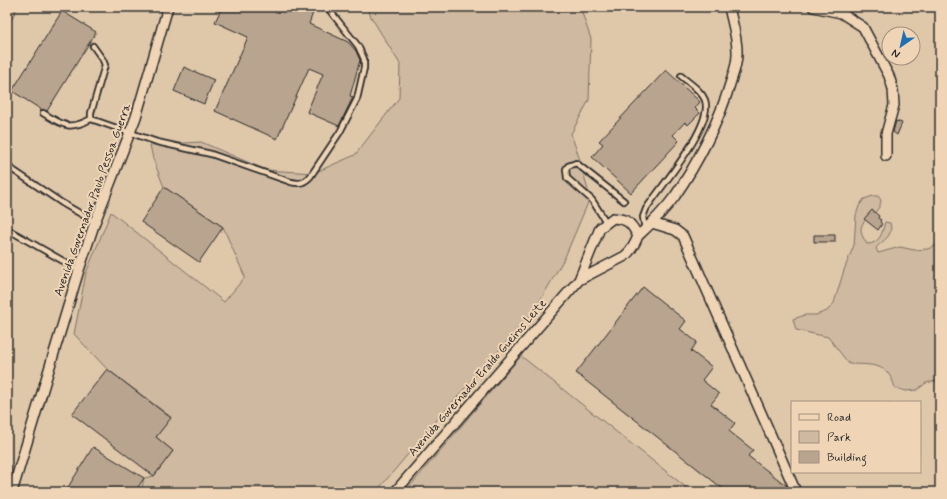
<svg xmlns="http://www.w3.org/2000/svg" width="947" height="499" viewBox="0 0 947 499" font-family="Mynerve,sans-serif">
<style>
.built{fill:#dfc7aa;fill-rule:evenodd}
.green{fill:#cfb9a0;stroke:#7d7266}
.building{fill:#b9a58f;stroke:#2b2b2b}
.lines{fill:none;stroke-linecap:round;stroke-linejoin:round}
.service-casing{stroke:#2b2b2b;stroke-width:8}
.minor-casing{stroke:#2b2b2b;stroke-width:12}
.service{stroke:#efd5b6;stroke-width:4.5}
.minor{stroke:#efd5b6;stroke-width:9}
.labels{text-anchor:middle;dominant-baseline:central;stroke-width:4;stroke-linejoin:round;paint-order:stroke}
.street-label{font-size:12px;fill:#2b2b2b;stroke:#efd5b6}
</style>
<rect width="100%" height="100%" fill="#efd5b6"/>
<filter id="ink" filterUnits="userSpaceOnUse"><feTurbulence type="fractalNoise" baseFrequency=".025" numOctaves="2"/><feDisplacementMap in="SourceGraphic" scale="8" xChannelSelector="R" yChannelSelector="G"/><feConvolveMatrix kernelMatrix="1 2 1 2 8 2 1 2 1" color-interpolation-filters="sRGB"/></filter>
<g filter="url(#ink)">
<path class="built" d="M7,7H940V492H7ZM889,34H913V58H889ZM792,402H920V472H792Z"/>
<path class="green" d="M7,7H18L7,27Z
M367,7H580L591,39L589,100L571,134L580,160L590,198L565,257L535,310L442,414L376,492H141L144,478L154,476L173,451L156,437L171,417L107,369L74,334L86,273L111,212L224,302L245,277L223,227L164,187L153,159L150,145L201,142L266,170L314,173L355,155L399,98L400,64L371,17Z
M873,196H878L881,200C880,220 848,217 867,244C880,244 882,233 885,222L890,223C894,236 883,240 876,248L878,253L882,252L900,247L914,250L928,249L940,243V380L926,383L917,390L906,391L895,388C888,362 872,365 849,364L828,337L796,330L793,319L805,315H816L827,311L834,303L844,270L854,245L856,215L859,206L864,199Z
M521,356L692,492H405Z"/>
<path class="building" d="M222,7H315L309,24L348,42L356,51L360,60L350,96L353,97L339,126L307,112L323,74L309,68L277,139L215,111L248,37L215,22Z
M62,11L96,32L47,111L42,110L12,91Z
M184,67L214,80L204,104L174,91Z
M666,70L700,102L695,108L700,113L688,125L685,122L673,135L679,141L631,193L592,157L603,144L599,141Z
M896,121L902,123L897,135L893,132Z
M164,187L223,227L199,262L141,222Z
M872,210L879,216L878,218L881,220L880,222L882,224L878,230L864,219Z
M814,235H835V242H814Z
M643,287L686,321L680,329L697,342L691,351L712,367L702,380L719,394L711,404L735,423L729,431L753,450L748,456L787,486L788,488L785,492H727L576,373Z
M107,369L171,418L156,437L173,451L154,476L72,414Z
M93,447L144,478L135,492H65Z"/>
<g class="lines">
<g class="service-casing">
<path id="service" d="M93,46L103,60L105,65L91,113V119L157,142L211,154L291,182C300,184 304,183 310,177L340,132L357,99L364,68V59L358,46L327,7
M43,113C63,125 68,131 91,119
M7,166L62,203L95,222
M606,222L592,200L567,178L566,169L568,166L576,163L624,201
M7,229L79,270
M645,230L643,217L646,209C660,187 714,126 705,100C701,90 689,83 681,76"/>
</g>
<g class="minor-casing">
<path id="minor" d="M813,7L841,13L863,27L889,76L893,89L894,105L886,134V156
M652,223L675,230L683,236L796,492
M638,236C651,224 664,211 675,196C697,164 719,122 730,84C733,75 737,65 737,55C738,39 732,22 729,7
M12,492L79,270L95,222L136,117L168,7
M395,492L579,280L600,228L613,218C628,219 631,223 638,236C635,244 632,250 625,256L579,280"/>
</g>
<use href="#service" class="service"/>
<use href="#minor" class="minor"/>
</g>
</g>
<g class="labels">
<g class="street-label">
<text transform="translate(93 200) rotate(-70)">Avenida Governador Paulo Pessoa Guerra</text>
<text transform="translate(478 378) rotate(-49)">Avenida Governador Eraldo Gueiros Leite</text>
</g>
</g>
<rect width="947" height="499" fill="none" stroke="#efd5b6" stroke-width="24"/>
<rect x="12" y="12" width="923" height="475" fill="none" stroke="#2b2b2b" stroke-width="1.5" filter="url(#ink)"/>
<rect x="791" y="401" width="130" height="72" fill="#efd5b6" stroke="#a1917e"/>
<rect x="799" y="414" width="20" height="6" fill="#efd5b6" stroke="#a1917e"/>
<text x="827" y="421" font-size="12" fill="#2b2b2b">Road</text>
<rect x="799" y="431" width="20" height="12" fill="#cfb9a0" stroke="#a1917e"/>
<text x="827" y="441" font-size="12" fill="#2b2b2b">Park</text>
<rect x="799" y="451" width="20" height="12" fill="#b9a58f" stroke="#a1917e"/>
<text x="827" y="461" font-size="12" fill="#2b2b2b">Building</text>
<g transform="translate(901 46) rotate(214)"><circle r="19" fill="#efd5b6" stroke="#a1917e"/>
<path d="M0-3L7 15L0 10L-7 15Z" fill="#1f6fb2"/>
<text y="-6" font-size="11" font-weight="bold" text-anchor="middle" fill="#2b2b2b">N</text>
</g>
</svg>
